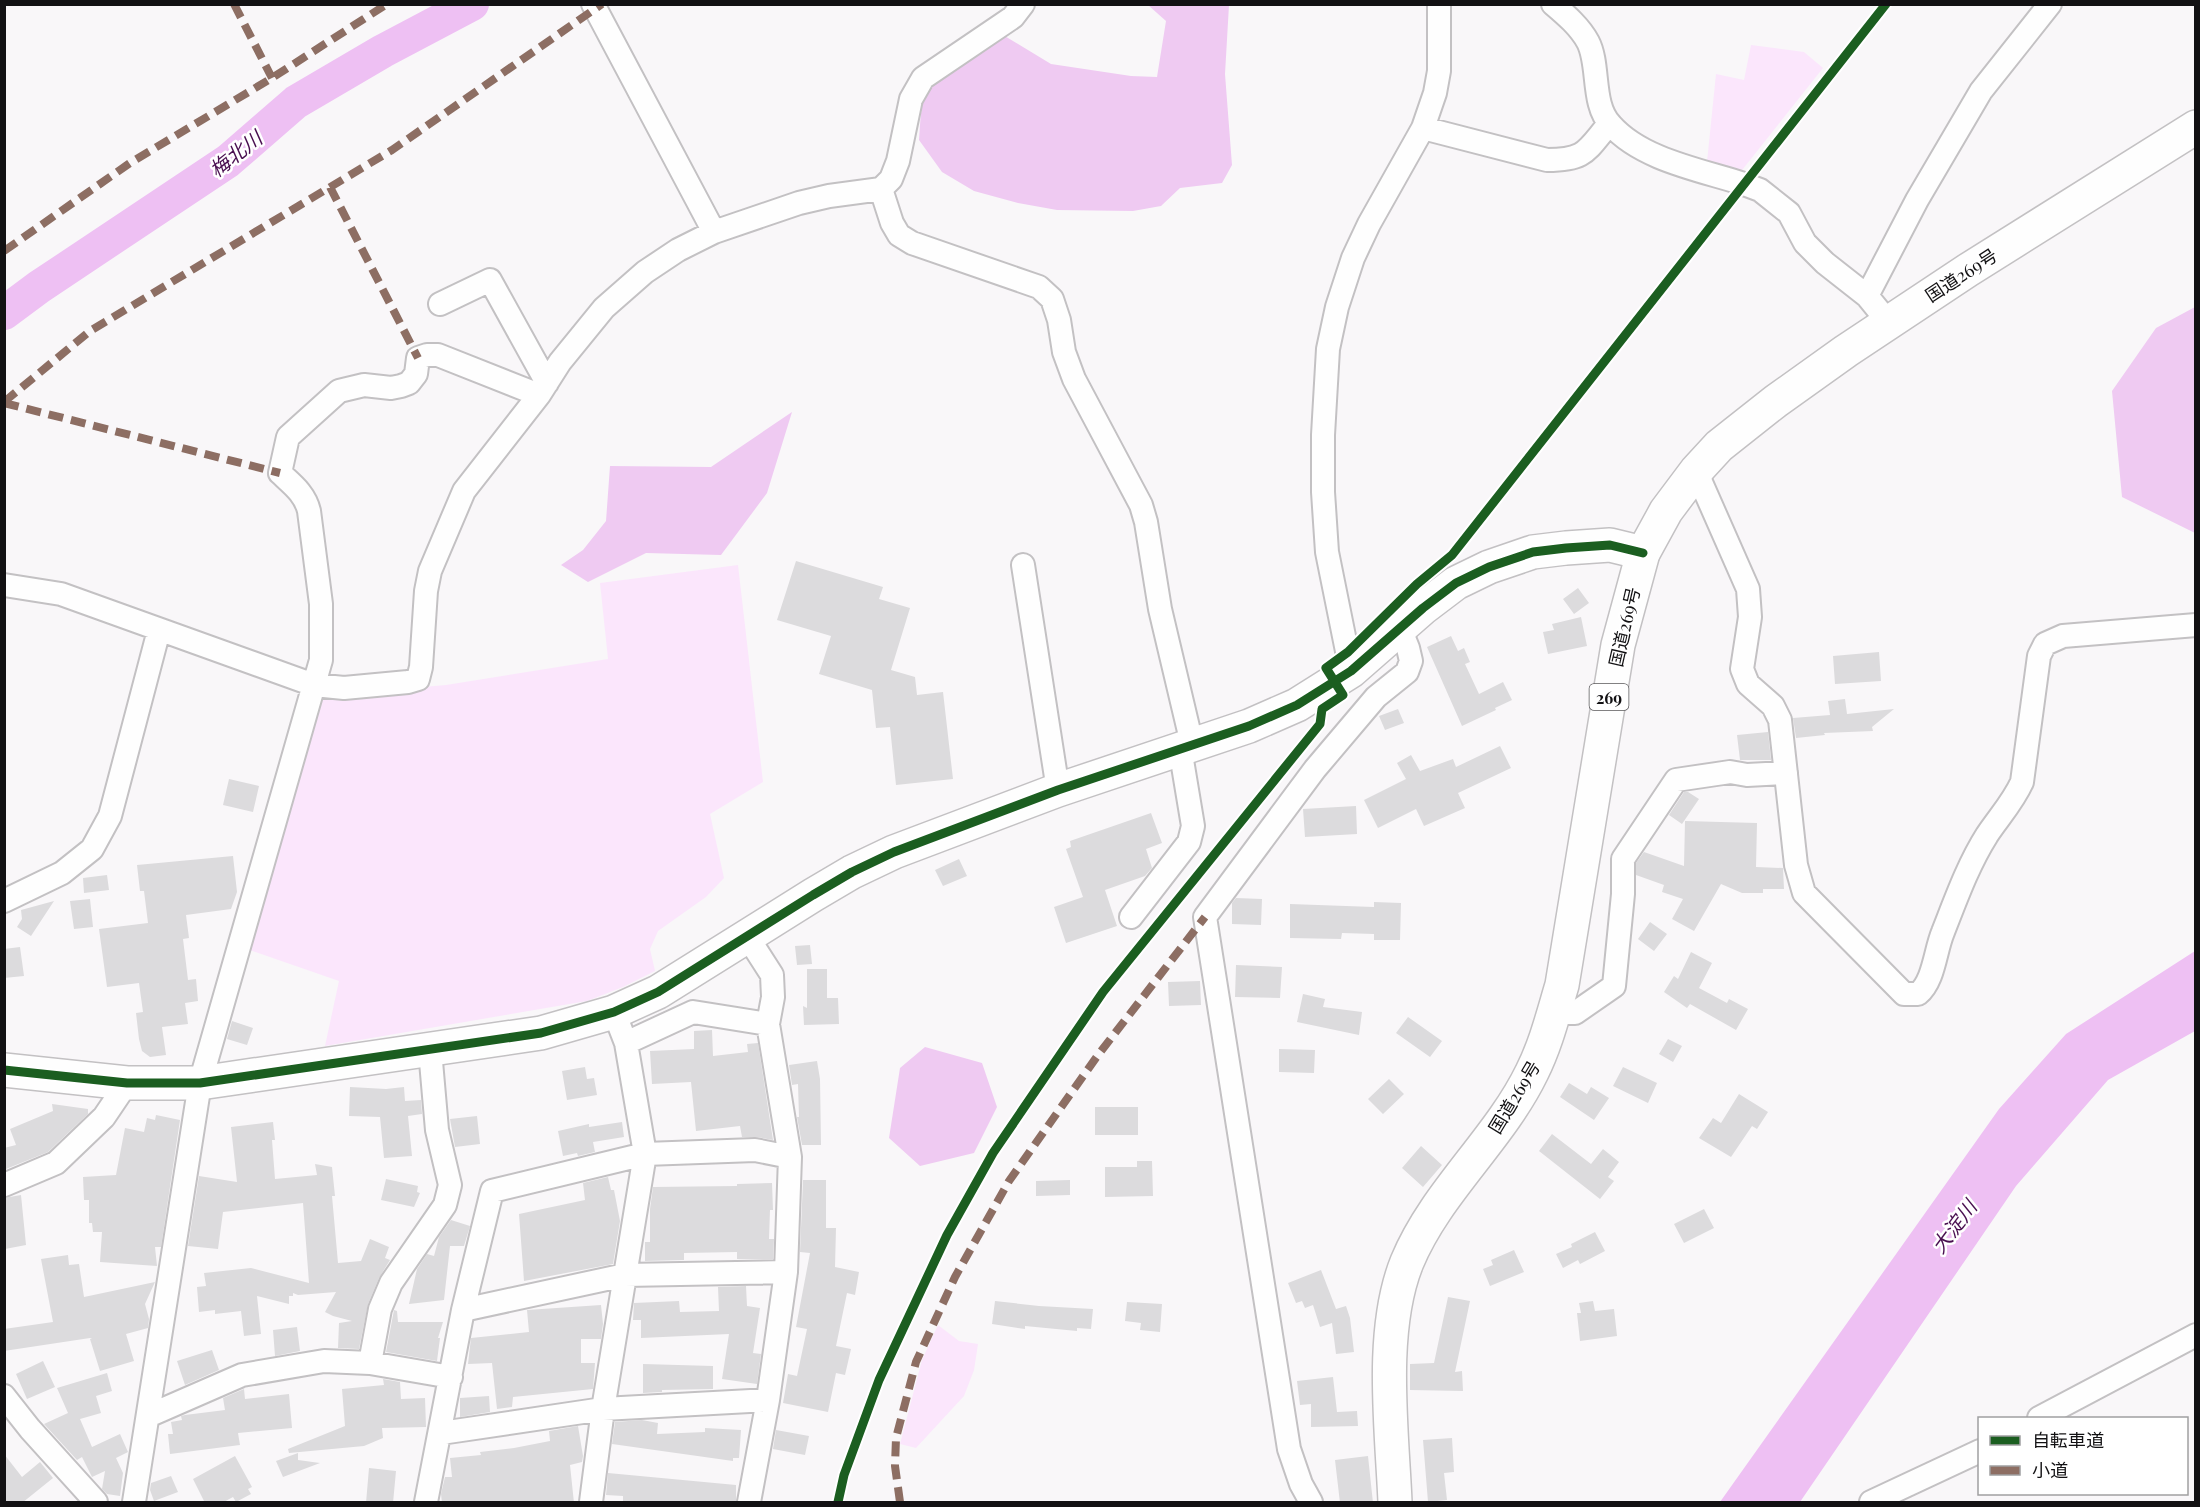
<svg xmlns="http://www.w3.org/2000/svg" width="2200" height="1507" viewBox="0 0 2200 1507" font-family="'Playfair Display','Noto Sans JP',serif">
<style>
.green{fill:#fbe6fc}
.forest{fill:#efcaf2}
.water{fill:#eec0f3}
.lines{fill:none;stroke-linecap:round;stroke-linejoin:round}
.river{stroke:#eec0f3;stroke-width:34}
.building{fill:#dcdbdd}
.street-casing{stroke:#c3c1c3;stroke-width:26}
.secondary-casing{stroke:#c3c1c3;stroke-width:36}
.highway-casing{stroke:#c3c1c3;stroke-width:36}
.street{stroke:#fefefe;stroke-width:22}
.secondary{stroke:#fefefe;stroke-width:33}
.highway{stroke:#fefefe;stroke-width:33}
.quiet{stroke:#8d6e63;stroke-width:8;stroke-dasharray:15 8;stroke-linecap:butt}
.cycleway-casing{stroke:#fff;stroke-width:13}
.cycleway{stroke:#1b5e20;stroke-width:9}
.labels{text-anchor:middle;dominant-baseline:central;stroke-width:5;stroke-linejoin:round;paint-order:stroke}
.shield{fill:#fff;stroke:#59585a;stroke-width:1.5}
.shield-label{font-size:16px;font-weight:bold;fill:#121113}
.street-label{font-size:18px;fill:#121113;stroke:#fff}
.water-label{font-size:20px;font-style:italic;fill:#490f50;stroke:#fff}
</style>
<rect width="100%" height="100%" fill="#f9f7f9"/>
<path class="green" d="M1751,45L1804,52L1823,68L1739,174L1707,162L1716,74L1744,80Z
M738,565L763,782L710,814L724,878L706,897L658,931L650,949L655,971L623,987L587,1001L325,1046L339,981L247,949L320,696L446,685L608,659L600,583Z
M938,1325L959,1341L978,1344L974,1370L964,1396L916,1448L900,1444L922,1360Z"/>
<path class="forest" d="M1148,5H1229L1225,74L1232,165L1222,183L1180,188L1161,206L1133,211L1057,210L1018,203L974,191L942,172L919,140C920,129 920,117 922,107C931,69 973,52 1003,35L1051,64L1131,76L1157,77L1166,21Z
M2195,307V533L2122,497L2112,391L2156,328Z
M792,412L767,493L721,555L646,553L588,582L561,565L583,550L606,521L610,466L711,467Z
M925,1047L982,1063L997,1107L974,1153L920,1166L889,1138L900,1068Z"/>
<path class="water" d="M2195,951V1031L2108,1080L2016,1186L1800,1502H1720L1999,1109L2066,1034Z"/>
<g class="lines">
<path class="river" d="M4,313L39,287L228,161L296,102L383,51L472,4"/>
</g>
<path class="building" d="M796,561L883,587L879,599L910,608L891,670L915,677L917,695L943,692L953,779L896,785L890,727L876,728L872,690L819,674L831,636L777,620Z
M1578,588L1589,603L1574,614L1563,599Z
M1581,617L1587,646L1548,654L1543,632L1554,630L1552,624Z
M1451,636L1458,651L1464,648L1470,662L1465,664L1479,694L1503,682L1512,700L1495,708L1496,710L1462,726L1427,647Z
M1879,652L1881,681L1835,684L1833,656Z
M1845,699L1847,714L1894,709L1872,727L1873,731L1824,733L1825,735L1796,738L1793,718L1830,715L1828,701Z
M1398,709L1404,723L1385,730L1379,716Z
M1768,732L1771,760H1740L1737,735Z
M1500,746L1511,768L1458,793L1465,808L1424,826L1416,809L1378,828L1364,800L1406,779L1397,763L1411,755L1420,771L1453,759L1456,767Z
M229,779L259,786L253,812L223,805Z
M1684,792H1688L1699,799L1682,824L1669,815Z
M1356,806L1357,834L1305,837L1303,809Z
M1151,813L1162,843L1146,849L1152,868L1145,876L1105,890L1117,926L1066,943L1054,907L1083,897L1066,849L1071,847L1070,841Z
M1685,821L1757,823L1756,867L1783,868L1784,889H1763V893H1742L1721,884L1694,931L1672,919L1683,899L1662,892L1664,885L1636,875V863L1644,852L1684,866Z
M233,856L237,892L231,909L186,915L189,938L183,939L188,980L196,979L198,1001L185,1003L188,1024L162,1027L166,1055L150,1057L142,1051L139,1039L136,1013L143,1012L139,983L107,987L99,929L148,923L144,891H140L137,865Z
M959,859L967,876L943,886L935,870Z
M107,875L109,890L84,893L83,878Z
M1236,898L1262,899L1261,925L1232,924V903Z
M90,899L93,927L74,929L70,901Z
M54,901L31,936L17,927L22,919L21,910Z
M1374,902L1401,903L1400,940H1374V934L1342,933L1341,939L1290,938V904L1374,907Z
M1650,922L1667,934L1654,951L1638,939Z
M810,945L812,964L797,965L795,946Z
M20,947L24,976L4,978V949Z
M1691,952L1712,963L1699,988L1727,1003L1729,999L1748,1009L1736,1030L1690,1004L1687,1008L1664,992L1674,976L1678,979Z
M1236,965L1282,967L1280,998L1235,997Z
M807,969H827V998H838L839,1024L804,1025L803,1006L807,1008Z
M1200,981L1201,1005L1169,1006L1168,982Z
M1303,994L1325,999L1323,1007L1362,1012L1359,1035L1297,1022Z
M1408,1017L1442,1041L1430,1057L1396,1033Z
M232,1021L253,1028L247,1045L227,1039Z
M712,1030L713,1056L748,1052L747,1044L758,1043L773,1140L757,1137H742L740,1126L696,1131L691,1082L652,1084L650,1051L694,1049V1031Z
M1668,1039L1682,1046L1673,1062L1659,1054Z
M1279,1049L1315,1050L1314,1073L1279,1072Z
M817,1061L820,1079L821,1145H802L797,1117H799L798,1084L792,1085L789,1065Z
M585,1067L587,1079L594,1078L597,1095L567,1100L562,1071Z
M1623,1067L1657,1083L1648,1103L1613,1086Z
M1389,1079L1404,1094L1383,1114L1368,1099Z
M1569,1083L1587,1094L1591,1087L1609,1098L1594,1120L1560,1097Z
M350,1087L386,1089L404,1087L405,1101L421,1100L422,1114L408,1116L412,1156L384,1158L380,1117L349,1116Z
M1739,1094L1768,1112L1757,1129L1752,1126L1731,1157L1699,1138L1713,1118L1721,1123Z
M52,1104L88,1109V1114L48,1152L6,1169L4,1148L16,1145L10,1129L53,1111Z
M1095,1107H1138V1135H1095Z
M156,1115L180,1120L161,1247H155L157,1266L100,1262L102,1232H93L92,1223H89V1200H84L83,1177L116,1175L125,1128L144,1132L147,1118L155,1120Z
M477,1116L480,1144L455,1147L450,1119Z
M273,1122L275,1140H272L275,1179L317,1175L315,1164L332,1167L335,1196H332L338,1263L361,1261L370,1239L389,1247L385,1258L390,1260L379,1278L368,1304L359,1349L338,1348L339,1323L352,1321L333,1316L325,1312L336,1292L298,1295L293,1293V1296H289V1304L257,1296L261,1334L244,1336L241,1311L215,1314V1310L199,1312L197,1287L206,1286L204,1273L251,1268L309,1283L303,1203L223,1212L218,1249L188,1246L199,1176L237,1182L231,1127Z
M622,1122L624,1137L593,1142L595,1152L578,1156L577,1153L563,1156L558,1131L589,1124V1127Z
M1552,1134L1591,1164L1603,1149L1619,1162L1608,1177L1614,1181L1600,1199L1539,1151Z
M1421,1146L1442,1165L1423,1187L1402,1168Z
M1137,1161H1152L1153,1196L1105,1197V1167H1137Z
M608,1177L611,1190H614L620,1221L613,1264L524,1281L519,1214L585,1200L583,1183Z
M386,1179L418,1186L417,1192L420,1193L414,1207L381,1200Z
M803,1180H826V1228H836L835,1267L859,1272L855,1295L847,1293L836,1346L851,1349L845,1375L836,1373L828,1412L783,1403L788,1374L797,1376L807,1329L796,1327L810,1253L800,1252Z
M1070,1180V1195L1036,1196V1181Z
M772,1183L773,1210H770L769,1239H774L773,1259H737V1252L684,1253V1260L645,1261V1242H650V1209L653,1187L737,1186V1184Z
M21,1195L26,1245L5,1249L4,1198Z
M1704,1209L1714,1228L1684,1243L1674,1224Z
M451,1220L470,1226L464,1246H450L444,1300L409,1304L417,1269L427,1254L434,1256L439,1237Z
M1595,1232L1605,1251L1580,1264L1578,1260L1563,1268L1556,1254L1572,1247L1571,1244Z
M1514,1250L1524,1272L1490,1286L1483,1269L1493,1265L1491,1260Z
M68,1255L69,1265L79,1264L84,1297L155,1282L145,1304L149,1319L148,1328L126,1334L134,1361L100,1371L90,1339L92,1338H90L4,1351V1329L53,1322L41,1259Z
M1321,1270L1336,1309L1346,1306L1350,1318L1354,1352L1336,1354L1332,1323L1320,1327L1313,1305L1305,1308L1302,1301L1296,1303L1288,1283Z
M746,1286L747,1306L760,1308L753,1353L761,1354L757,1384L722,1379L729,1334L641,1338V1320H633L634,1303L679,1301L680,1312L719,1311L718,1287Z
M1448,1297L1470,1301L1455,1372L1462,1371L1463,1391L1410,1390V1364L1434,1363Z
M995,1301L1039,1306L1093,1309L1091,1329L1077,1328V1331L1025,1326V1329L992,1324Z
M1593,1301L1595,1311L1614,1309L1617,1336L1580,1341L1577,1313H1581L1579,1303Z
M1127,1302L1162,1304L1160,1332L1140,1330L1141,1323L1125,1321Z
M601,1305L603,1324L601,1339H581V1363H595L593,1389L513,1397L512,1407L497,1409L492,1363L468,1364L471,1338L529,1332L527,1310Z
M394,1310L397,1311L398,1322H443L438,1338H440L437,1361L386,1352Z
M297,1327L300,1351L275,1356L273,1330Z
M212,1350L219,1370L185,1385L177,1361Z
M43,1361L55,1387L27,1399L16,1374Z
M643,1364L713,1366V1389L662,1390V1392L643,1393Z
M107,1373L112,1391L96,1396L101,1413L80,1419L92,1447L120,1434L128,1452L116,1458L123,1473L120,1496L107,1494L102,1489L105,1471L92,1477L82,1457L77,1460L44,1424L68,1413L57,1388Z
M1333,1377L1337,1412L1357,1411L1358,1426L1311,1427V1404L1300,1405L1297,1381Z
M383,1379L400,1382L401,1399L425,1398L426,1427L382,1428L383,1438L364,1446L289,1453L288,1449L345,1426L342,1389L384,1385Z
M244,1389L245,1399L289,1394L292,1428L238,1433L240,1445L170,1454L168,1434H173L171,1422L182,1420L181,1416L185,1415L225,1410L223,1398Z
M489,1396L490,1412L460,1417V1398Z
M642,1420L658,1423L657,1434L705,1432V1428L741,1430L739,1458H733V1461L612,1444L615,1422Z
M578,1426L583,1456L582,1462L570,1465L574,1503H442L441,1494L445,1477H452L450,1458L481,1455L480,1452L514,1448L550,1441L549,1431Z
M776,1430L809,1436L805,1455L773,1449Z
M1452,1438L1454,1472L1444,1473L1447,1500L1428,1502L1423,1440Z
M298,1453V1460L320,1463L283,1477L276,1461Z
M4,1454L22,1477L40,1462L53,1478L22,1503H4Z
M235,1456L252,1487L248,1489L251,1494L236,1502L233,1497L222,1503H205L193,1479Z
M1368,1456L1373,1503H1340L1335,1460Z
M369,1468L396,1471L393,1503H366Z
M608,1473L736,1485V1502H623V1496L606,1495Z
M171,1476L178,1492L154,1501L150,1490L151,1483Z"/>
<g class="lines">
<g class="street-casing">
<path id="street" d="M593,4L714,232
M1553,4C1566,15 1580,27 1588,42C1600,65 1591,105 1611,125C1642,160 1701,170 1744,184L1760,190L1789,213L1805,243L1825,263L1867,296L1889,323
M1423,128L1547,160C1586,160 1586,151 1609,124
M881,189L892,223L899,235L912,243L1039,287L1052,299L1059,320L1064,352L1074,379L1141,505L1146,522L1160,609L1192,744
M1867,296L1917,200L1981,91L2050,4
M440,304L490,280L547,383
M1696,471L1748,589L1750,617L1742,669L1748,684L1773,706L1780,720L1796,865L1804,893L1904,994H1918C1934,981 1935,951 1943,932C1956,899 1968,865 1987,835C1999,817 2013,802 2022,782L2039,656L2045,644L2063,636L2196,625
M1023,565L1058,790
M4,585L61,594L314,685L344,688L408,682L418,679L421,667L426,591L430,571L464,491L539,395L560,362L604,308L645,272L678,250L714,232L799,203L829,196L881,189L891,179L898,161L911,99L923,78L1013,17L1023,4
M1351,671L1327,552L1323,492V435L1328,349L1337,307L1353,258L1369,224L1423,128L1435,93L1439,71V4
M4,901L62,873L92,849L110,816L159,630
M1131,917L1189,842L1193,826L1180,748
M1554,1013H1575L1614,986L1623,894V859L1676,780L1730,772L1747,775L1786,773
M768,1024L790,1157
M626,1043L693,1012L768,1024L773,997L772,975L747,936
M4,1185L56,1163L104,1117L127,1083
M463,1310L625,1275L786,1272
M370,1363L380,1309L391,1283L445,1205L450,1185L437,1130L430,1050
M4,1396L30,1429L96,1502
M148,1416L242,1375L324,1361L370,1363L451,1377
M2039,1418L2196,1335
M441,1433L603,1409L768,1400
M134,1502L200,1083L321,660V604L309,511C305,494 293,485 280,473L288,437L339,391L364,385L391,388L401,386L409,383L416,374L418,358L427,355H438L539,395
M426,1502L463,1310L492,1191L645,1154L755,1150L790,1157L786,1272L768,1400L749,1502
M591,1502L603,1409L645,1154L626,1043L614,1012
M1311,1502L1301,1484L1289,1449L1205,917L1315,769L1376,697L1407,672L1411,661L1408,648L1400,628
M1871,1502L1980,1451"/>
</g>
<g class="secondary-casing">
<path id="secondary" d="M4,1070L127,1083H200L541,1033L614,1012L658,992L813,895L852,872L894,852L1058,790L1249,726L1297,705L1351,671L1423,608L1456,583L1489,567L1533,552L1566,548L1610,545L1643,553"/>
</g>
<g class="highway-casing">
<path id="highway" d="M1395,1502C1392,1430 1379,1331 1407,1262C1436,1192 1499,1140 1532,1072C1546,1044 1553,1015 1562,985L1618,645L1643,553L1666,511L1696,471L1719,446L1776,401L1846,351L1968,270L2196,127"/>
</g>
<use href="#street" class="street"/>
<use href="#secondary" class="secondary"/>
<use href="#highway" class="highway"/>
<path class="quiet" d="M234,4L272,78
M330,187L418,358
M4,251L130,163L272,78L387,4
M4,402L90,331L392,150L602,4
M4,403L280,473
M900,1502L895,1466L896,1438L916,1362L955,1277L1009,1181L1098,1055L1205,917"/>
<g class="cycleway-casing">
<path id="cycleway" d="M4,1070L127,1083H200L541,1033L614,1012L658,992L813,895L852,872L894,852L1058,790L1249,726L1297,705L1351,671L1423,608L1456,583L1489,567L1533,552L1566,548L1610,545L1643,553
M838,1502L844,1475L879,1380L947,1235L993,1153L1103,992L1320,724L1322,709L1343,695L1326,668L1348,652L1417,584L1452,555L1886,4"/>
</g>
<use href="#cycleway" class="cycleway"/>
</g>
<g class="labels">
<rect class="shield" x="1589.5" y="684" width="39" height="26" rx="4.5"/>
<g class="shield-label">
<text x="1609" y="697">269</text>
</g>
<g class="street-label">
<text transform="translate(1961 275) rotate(-33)">国道269号</text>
<text transform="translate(1624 627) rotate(-77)">国道269号</text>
<text transform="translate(1514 1097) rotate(-59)">国道269号</text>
</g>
<g class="water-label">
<text transform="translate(235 153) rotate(-38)">梅北川</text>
<text transform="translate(1953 1226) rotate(-53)">大淀川</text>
</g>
</g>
<rect width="2200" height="1507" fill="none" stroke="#121113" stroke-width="12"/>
<rect x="1978" y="1417" width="210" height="78" fill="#ffffff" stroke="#a0a0a1" stroke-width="1.5"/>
<rect x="1990" y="1436" width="30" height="9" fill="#1b5e20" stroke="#a0a0a1" stroke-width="1.5"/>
<text x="2032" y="1447" font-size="18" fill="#121113">自転車道</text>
<rect x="1990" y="1466" width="30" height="9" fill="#8d6e63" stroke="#a0a0a1" stroke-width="1.5"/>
<text x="2032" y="1477" font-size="18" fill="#121113">小道</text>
</svg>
